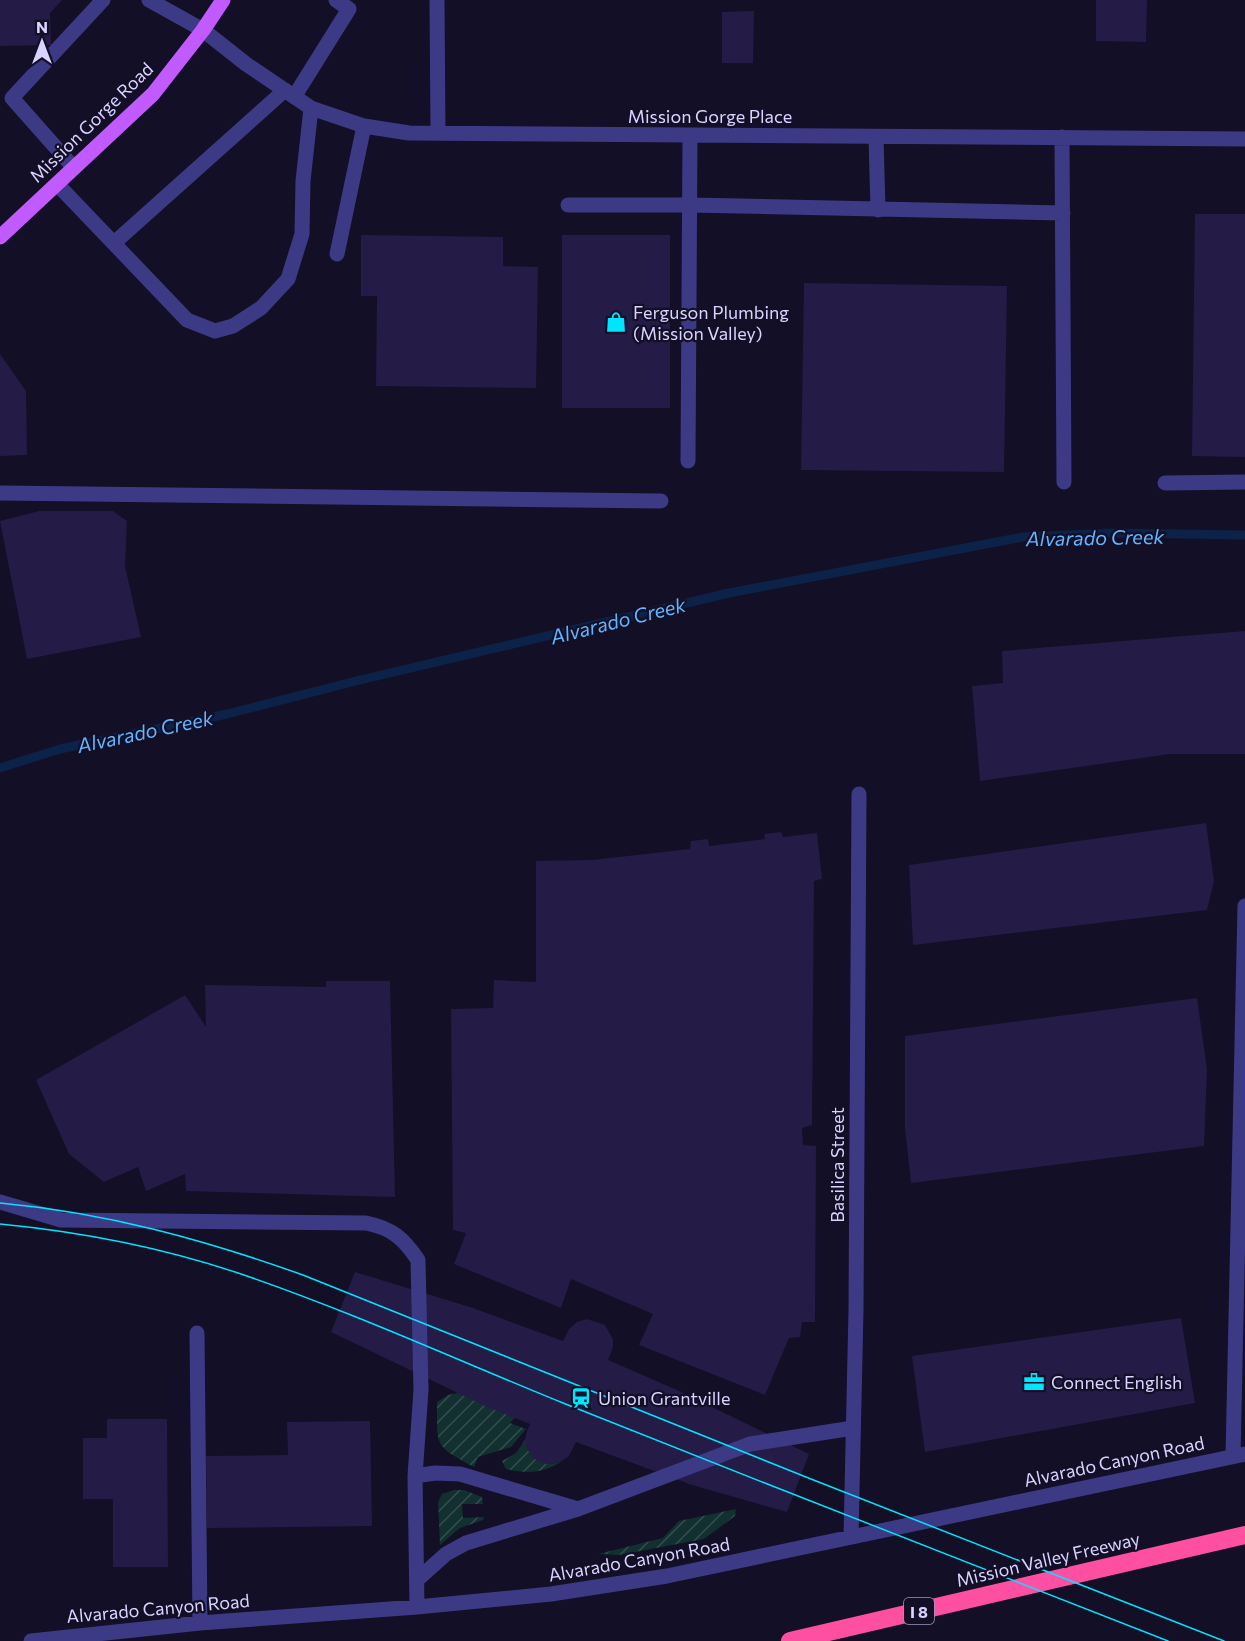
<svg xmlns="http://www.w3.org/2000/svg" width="1245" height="1641" viewBox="0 0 1245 1641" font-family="Commissioner,sans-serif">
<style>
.garden{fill:url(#garden-furrows)}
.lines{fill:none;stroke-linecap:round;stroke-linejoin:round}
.stream{stroke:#0c2248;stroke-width:9}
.building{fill:#241b47}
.minor{stroke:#3d3a85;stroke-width:15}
.major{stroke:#c25bff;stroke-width:15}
.highway{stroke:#ff4fa3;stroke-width:18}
.tram{stroke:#00e5ff;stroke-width:1.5}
.labels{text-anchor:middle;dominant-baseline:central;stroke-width:4.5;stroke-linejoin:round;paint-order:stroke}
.shield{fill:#130f26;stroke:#9e99be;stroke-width:1.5}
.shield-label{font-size:16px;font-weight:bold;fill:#d9d4ff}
.street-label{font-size:18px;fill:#d9d4ff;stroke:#130f26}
.poi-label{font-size:18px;fill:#d9d4ff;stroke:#130f26;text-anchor:start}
.water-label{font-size:20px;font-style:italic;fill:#62b6ff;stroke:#130f26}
</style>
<defs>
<pattern id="garden-furrows" width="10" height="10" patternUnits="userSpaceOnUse" patternTransform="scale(1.5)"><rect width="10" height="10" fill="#12302f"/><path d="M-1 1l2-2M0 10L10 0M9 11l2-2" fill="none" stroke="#344d4e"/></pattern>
</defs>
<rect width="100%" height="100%" fill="#130f26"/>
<path class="garden" d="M462,1392L520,1412L510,1423L526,1429L511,1447L478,1457L474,1467C434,1445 437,1448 437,1402L448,1395Z
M525,1440L542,1463L552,1464L562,1461C545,1473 527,1474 506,1469L502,1461L516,1453Z
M454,1490H464L482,1497L483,1504H462L463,1518L484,1517L483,1520L460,1528L440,1545L438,1502L442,1494Z
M736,1509L735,1516L704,1539L619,1555L598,1554L663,1538L679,1521Z"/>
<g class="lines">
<path class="stream" d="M0,768L60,749L227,714L360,680L729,593L1023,537L1113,533L1245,535"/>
</g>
<path class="building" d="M0,0H62L50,13L51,45L0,46Z
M1096,0H1147L1146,42L1096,41Z
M754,11L753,63H722V12Z
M1195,214H1245V457L1192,456Z
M361,235L503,237V266L538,267L536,388L376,386L377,296H361Z
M562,235H670V408H562Z
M804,283L1007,286L1004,472L801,470Z
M0,354L26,391L27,455L0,456Z
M39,511H113L127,521L125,566L141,637L27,659L0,521Z
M1245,631V754H1170L980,781L972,686L1003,683L1002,651Z
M1206,823L1214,881L1207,910L913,945L909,865Z
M781,832L783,837L817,833L822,879L814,881L812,1125L802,1128L803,1145L816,1146L815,1322H802L800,1337L789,1338L765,1395L639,1345L653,1314L571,1279L561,1308L454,1264L466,1233L453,1230L451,1009L493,1008L494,980L536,982V861L592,860L690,849L691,841L708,839L709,846L765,839L764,834Z
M326,981H390L395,1197L186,1191L185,1174L146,1191L138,1167L104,1182L69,1154L36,1080L185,995L206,1027L205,985L326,987Z
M1197,998L1207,1069L1204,1146L911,1183L905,1128V1036Z
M355,1272L470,1307L563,1341L569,1329L577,1322L587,1319L605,1325L613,1339V1347L608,1360L677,1390L809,1454L787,1512L692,1485L576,1442L569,1456L562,1461L552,1464L542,1463L533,1458L527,1449L525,1440L527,1431L530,1424L485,1406L331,1332Z
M1181,1318L1195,1403L925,1452L912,1356Z
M107,1419H167L168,1567H113V1499H83V1438H107Z
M370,1421L372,1526L207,1528L206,1456L288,1455L287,1422Z"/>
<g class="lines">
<path class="minor" d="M149,0L203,30L246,64L311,108L364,126L409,133L1245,139
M437,0L438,133
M294,97L349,9L336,0
M876,137L878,210
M1062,137L1064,482
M74,168L12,98L103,0
M57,184L187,320L215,331L233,326L261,308L288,279L302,234L303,181L311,108
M568,205H690L1063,213
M114,243L285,90
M337,254L364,126
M688,461L690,135
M1165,483L1245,482
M0,493L661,501
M0,1202L61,1220L366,1223C392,1228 404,1239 418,1260L421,1390L415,1476L417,1607
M197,1333L200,1623
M1233,1456L1245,906
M415,1476L435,1473L460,1474L578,1509
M851,1537L856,1310L859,794
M417,1580L446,1554L466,1543L578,1509L750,1444L853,1428
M31,1641L200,1623L417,1607L551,1594L667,1576L1245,1454"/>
<path class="major" d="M0,237L153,94L203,30L223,0"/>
<path class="highway" d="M790,1641L1245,1535"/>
<path class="tram" d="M0,1203C107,1213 202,1239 303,1275L811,1479L1224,1641
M0,1224C83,1232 165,1248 244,1275C352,1312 457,1360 563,1403C764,1484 967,1561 1168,1641"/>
</g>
<defs>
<g id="shop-bare" transform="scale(1.62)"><path d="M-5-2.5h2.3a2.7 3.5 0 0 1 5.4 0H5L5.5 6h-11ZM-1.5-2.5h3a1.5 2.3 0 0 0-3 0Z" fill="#00e5ff" stroke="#130f26" stroke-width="2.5" paint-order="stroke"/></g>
<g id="office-bare" transform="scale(1.62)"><path d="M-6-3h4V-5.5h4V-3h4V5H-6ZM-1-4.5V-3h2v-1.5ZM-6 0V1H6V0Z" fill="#00e5ff" stroke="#130f26" stroke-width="2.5" paint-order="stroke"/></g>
<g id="station-bare" transform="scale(1.62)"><path d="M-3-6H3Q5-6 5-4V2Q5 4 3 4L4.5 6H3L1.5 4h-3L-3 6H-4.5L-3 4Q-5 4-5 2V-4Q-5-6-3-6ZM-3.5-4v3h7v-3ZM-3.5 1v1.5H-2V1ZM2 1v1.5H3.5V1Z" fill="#00e5ff" stroke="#130f26" stroke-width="2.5" paint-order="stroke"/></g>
</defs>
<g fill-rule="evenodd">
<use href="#shop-bare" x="616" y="322"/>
<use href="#office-bare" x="1034" y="1382"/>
<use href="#station-bare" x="581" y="1398"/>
</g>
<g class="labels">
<rect class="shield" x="904" y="1598" width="30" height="26" rx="4.5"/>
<g class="shield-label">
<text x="919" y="1611">I 8</text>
</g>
<g class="street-label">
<text x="710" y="116">Mission Gorge Place</text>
<text transform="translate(91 122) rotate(-44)">Mission Gorge Road</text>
<text transform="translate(837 1165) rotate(-90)">Basilica Street</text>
<text transform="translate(1114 1461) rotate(-12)">Alvarado Canyon Road</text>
<text transform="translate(639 1559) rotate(-10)">Alvarado Canyon Road</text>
<text transform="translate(1048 1559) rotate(-13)">Mission Valley Freeway</text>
<text transform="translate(158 1608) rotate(-5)">Alvarado Canyon Road</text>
</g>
<g class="poi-label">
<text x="633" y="312">Ferguson Plumbing<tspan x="633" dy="21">(Mission Valley)</tspan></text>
<text x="1051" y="1382">Connect English</text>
<text x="598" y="1398">Union Grantville</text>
</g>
<g class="water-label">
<text transform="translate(1095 537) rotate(-1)">Alvarado Creek</text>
<text transform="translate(618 620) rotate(-14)">Alvarado Creek</text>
<text transform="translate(145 731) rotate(-12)">Alvarado Creek</text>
</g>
</g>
<g transform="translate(42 42)" stroke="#130f26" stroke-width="4.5" paint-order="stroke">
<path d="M0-4.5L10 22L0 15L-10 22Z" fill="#d9d4ff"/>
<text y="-9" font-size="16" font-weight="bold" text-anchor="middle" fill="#d9d4ff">N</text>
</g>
</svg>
